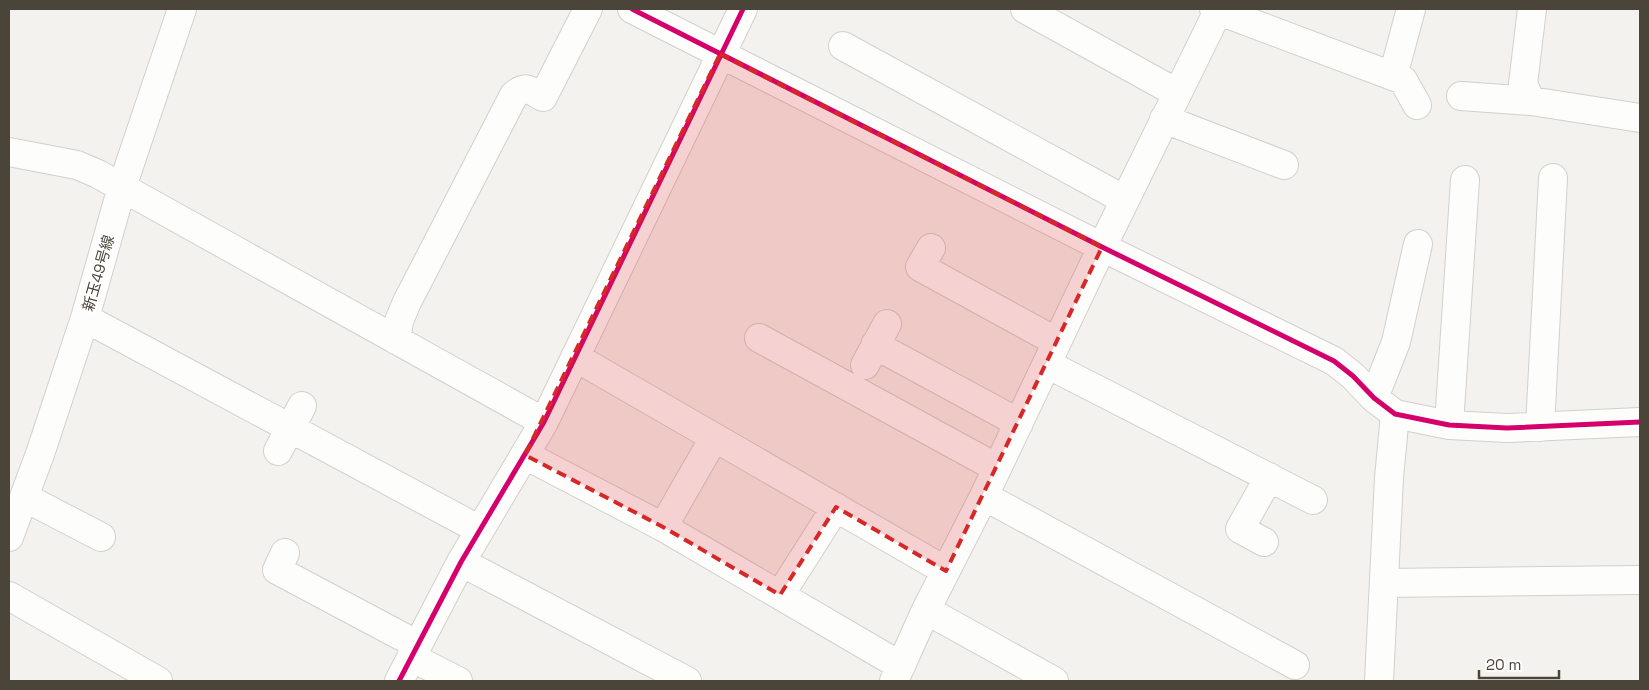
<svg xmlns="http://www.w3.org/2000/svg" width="1649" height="690" viewBox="0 0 1649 690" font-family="'Space Grotesk','Noto Sans JP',sans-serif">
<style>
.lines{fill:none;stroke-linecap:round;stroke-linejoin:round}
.minor-casing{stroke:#d2d0cb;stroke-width:30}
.minor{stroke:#fdfdfc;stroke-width:28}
.cycleway-casing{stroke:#fff;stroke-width:8}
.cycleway{stroke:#d6006c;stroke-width:5}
.marked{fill:#d62828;fill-opacity:0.2;stroke:#d62828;stroke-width:4;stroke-dasharray:10 6;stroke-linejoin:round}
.labels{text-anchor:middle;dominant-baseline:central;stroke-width:4;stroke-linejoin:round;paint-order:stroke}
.street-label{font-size:15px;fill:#4b4439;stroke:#fff}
</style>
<rect width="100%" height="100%" fill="#f4f2ee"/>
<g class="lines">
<g class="minor-casing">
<path id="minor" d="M632,9L1102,247L1334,361L1353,376L1374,398L1395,414L1449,425L1507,428L1640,422
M1025,9L1177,93
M1214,9L1403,80L1417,105
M843,46L1125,200
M1393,76L1411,9
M1461,96L1531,101L1640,118
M1531,101L1523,84L1532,9
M1164,119L1284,165
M9,152L77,165L98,174L544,422
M931,248L920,267L1057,342
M85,318L480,530
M759,338L997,468
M396,340L399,321L407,302L514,95C526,85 530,90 543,97L588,9
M875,345L1019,423
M575,357L946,571
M1047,364L1313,500
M865,365L887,324
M1374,398L1396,342L1418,244
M1449,425L1465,180
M1540,427L1553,178
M278,451L302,406
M525,455L663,527L901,666
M984,496L1295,665
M24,497L101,537
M663,527L714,438
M9,537L40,454L85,318L122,187L182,9
M1264,542L1240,529L1269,477
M285,553L277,570L418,645
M461,562L687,681
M1384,583L1640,580
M780,595L836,507
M9,596L158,681
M926,610L1054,681
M411,657L458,681
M399,681L461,562L544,422L743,9
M894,681L926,610L984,496L1102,247L1219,9
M1379,681L1389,478L1395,414"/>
</g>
<use href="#minor" class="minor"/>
<g class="cycleway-casing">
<path id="cycleway" d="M632,9L1102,247L1334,361L1353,376L1374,398L1395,414L1449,425L1507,428L1640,422
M399,681L461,562L544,422L743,9"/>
</g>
<use href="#cycleway" class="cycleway"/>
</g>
<path class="marked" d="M720,54L1102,247L946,571L836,507L780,595L663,527L525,455Z"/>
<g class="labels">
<g class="street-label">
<text transform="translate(98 273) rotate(-74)">新玉49号線</text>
</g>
</g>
<rect width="1649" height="690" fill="none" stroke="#4b4439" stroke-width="20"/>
<path d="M1479 670v8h80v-8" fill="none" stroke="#4b4439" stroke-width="2.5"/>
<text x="1486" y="670" font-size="15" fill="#4b4439" stroke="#ffffff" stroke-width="4" paint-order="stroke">20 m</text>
</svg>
